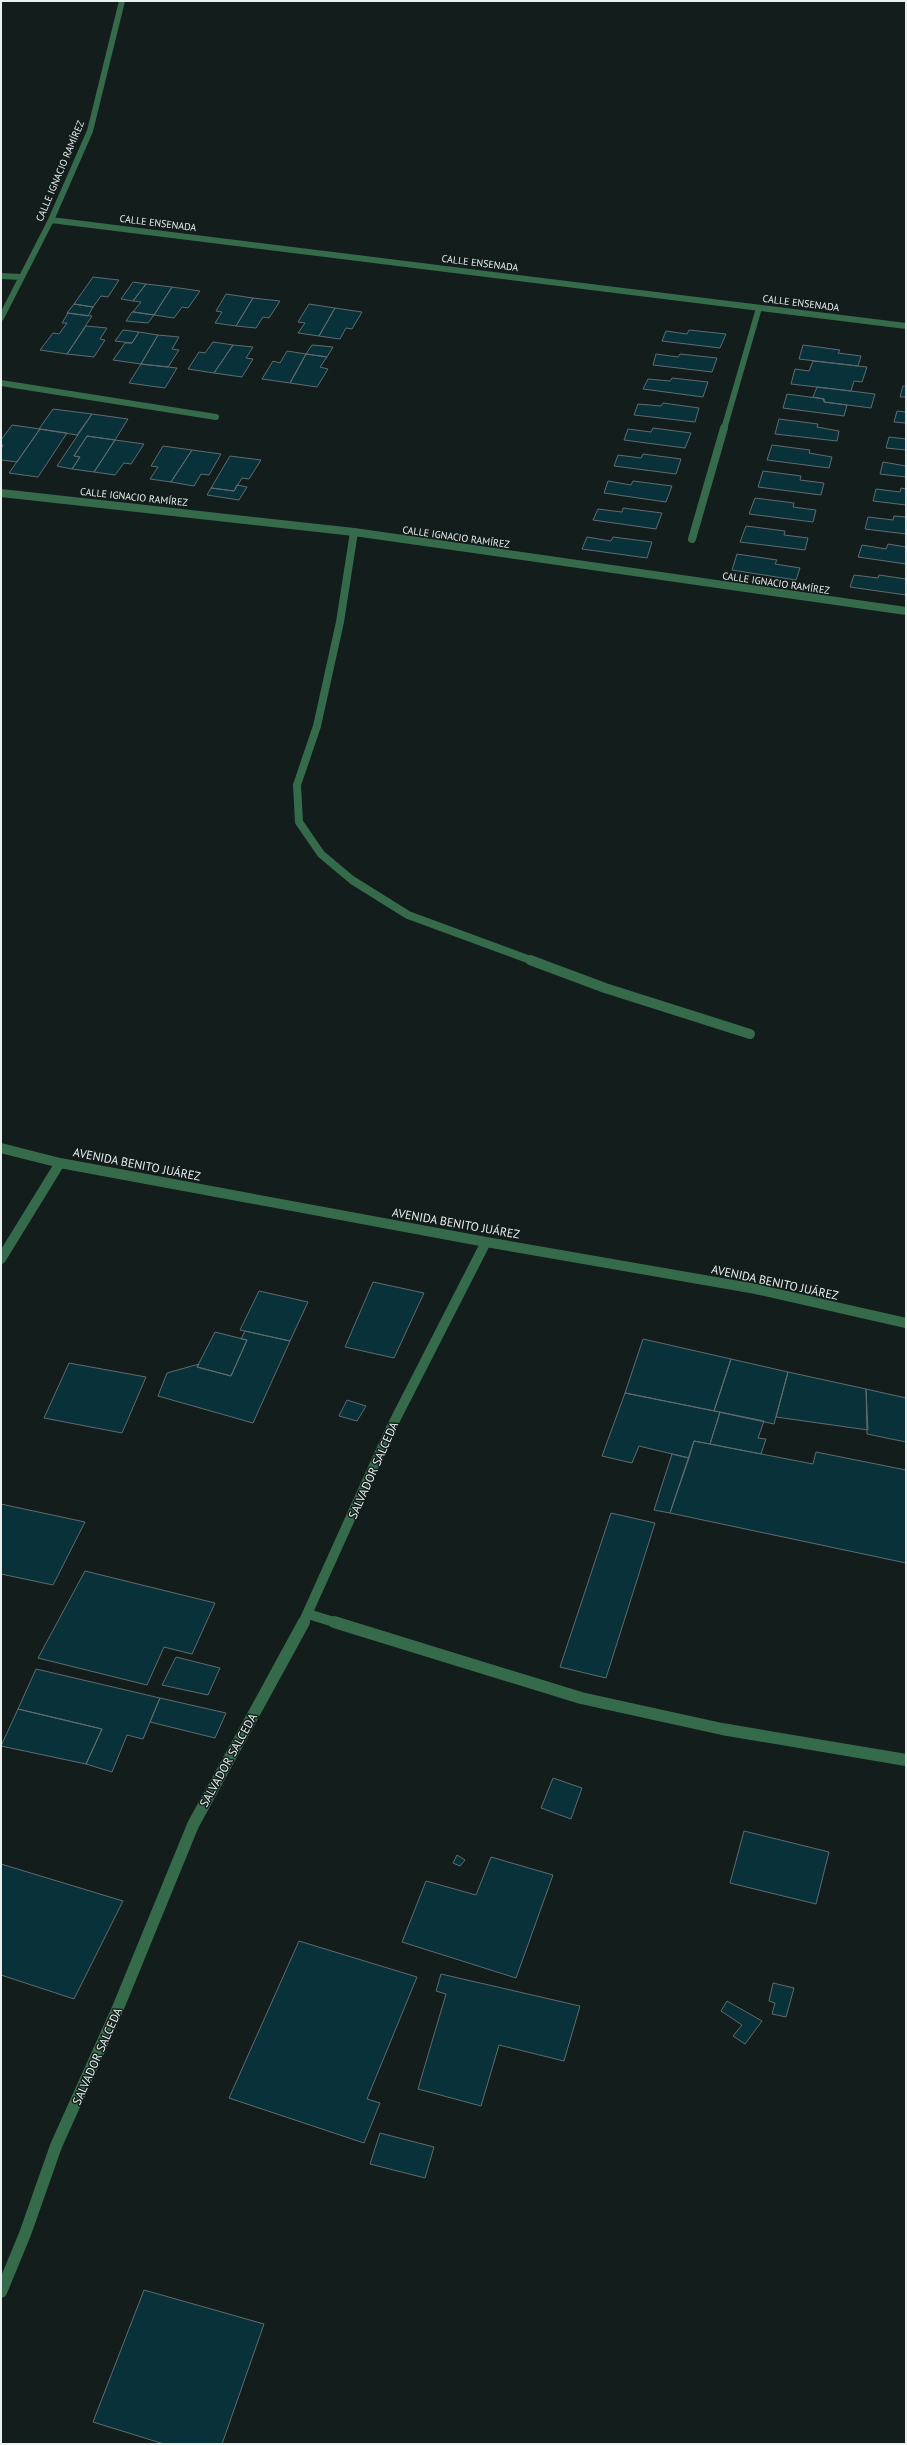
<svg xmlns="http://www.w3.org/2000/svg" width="907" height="2445" viewBox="0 0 907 2445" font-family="'PT Sans',sans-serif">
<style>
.building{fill:#09313a;stroke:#606b6e}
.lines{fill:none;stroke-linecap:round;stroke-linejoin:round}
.service-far1{stroke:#356b4b;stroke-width:8}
.service{stroke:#356b4b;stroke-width:10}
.minor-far3{stroke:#356b4b;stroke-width:6}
.minor-far2{stroke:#356b4b;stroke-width:8}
.minor-far1{stroke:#356b4b;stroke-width:10}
.minor{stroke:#356b4b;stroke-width:12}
.labels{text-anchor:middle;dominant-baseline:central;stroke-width:3;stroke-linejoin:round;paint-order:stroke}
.far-street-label{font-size:10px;fill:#e9f0ef;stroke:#131d1c}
.street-label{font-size:12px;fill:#e9f0ef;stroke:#131d1c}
</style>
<rect width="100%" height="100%" fill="#131d1c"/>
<path class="building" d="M93,277L119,280L108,297L101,296L93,307L74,304Z
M133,282L146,284L133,301L121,299Z
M146,284L172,287L154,315L133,312L141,302L133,301Z
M172,287L200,291L188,308L182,307L174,318L154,315Z
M226,294L253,298L236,326L215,323L222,312L216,311Z
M253,298L280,301L269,318L263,317L256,328L236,326Z
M74,304L93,307L88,316L67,313Z
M309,304L335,308L319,336L298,333L305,323L298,322Z
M335,308L362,312L352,329L346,328L340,339L319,336Z
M132,312H134L154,315L148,323L126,321Z
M68,313L92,316L67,354L40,350L53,333L59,334L67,323H62Z
M86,326L107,328L100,339L105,340L94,357L67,354Z
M123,330L139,332L132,343L115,341Z
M689,330L726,334L720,348L662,341L666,331L687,334Z
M139,332L158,335L141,364L113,360L125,343H132Z
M158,335L179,337L172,349L179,350L168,367L141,364Z
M213,342L233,345L214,373L188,369L199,352L205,353Z
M233,345L253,347L246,358L253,359L242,377L214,373Z
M312,345L333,347L327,357L306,354Z
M803,345L840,350L838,353L861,356L858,366L799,359Z
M287,351L306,354L290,383L262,379L273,361L280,363Z
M306,354L327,357L320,367L328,369L317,387L290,383Z
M656,354L678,357L680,354L717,358L712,372L653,365Z
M813,361L867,367L862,382L854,381L851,391L791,384L795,369L809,371Z
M141,364L177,368L165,388L129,383Z
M672,378L708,382L703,397L643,389L648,379L670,381Z
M903,386H906V397H900Z
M817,387L851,391L875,394L871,408L824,402V399L813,397Z
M787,394L824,399V402L847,405L844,416L783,408Z
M663,403L699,408L695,422L634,415L638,404L661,406Z
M53,409L92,414L77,435L39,429Z
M897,411L906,412V423L894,422Z
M92,414L128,419L115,440L87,436L74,456L80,457L72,469L57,466Z
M779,419L818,424L817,427L839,431L837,441L775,434Z
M12,425L40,429L17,462L1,460V449L3,445H1V440Z
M653,428L691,433L685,448L624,440L628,429L651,432Z
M40,429L67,433L38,477L9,473Z
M87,436L115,440L94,472L72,469L80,457L74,456Z
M889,437L906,439V450L886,448Z
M115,440L144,444L131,464L124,463L115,475L94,472Z
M772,445L810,450L809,453L832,457L829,468L767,460Z
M163,446L192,450L171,482L150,479L158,467L151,466Z
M192,450L221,454L209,475L201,474L194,486L171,482Z
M643,454L681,459L676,474L614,466L618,455L641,458Z
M230,456L261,460L249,479L242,478L234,491L211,488Z
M883,462L906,466V477L880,474Z
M763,471L801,476L800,480L824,483L821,495L758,487Z
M608,481L631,485L633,481L672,486L666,502L604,493Z
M237,485L247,487L239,500L207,495L211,488L234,491Z
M901,488L906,489V505L873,501L876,489L900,492Z
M755,498L794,503L793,507L816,510L813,522L749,514Z
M623,508L662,513L656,529L593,520L598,509L622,512Z
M894,516L906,517V534L865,529L868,517L893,520Z
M746,526L785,531L784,535L808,538L805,550L740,542Z
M587,537L611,541L613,537L652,542L647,558L582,549Z
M888,544L906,547V564L858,557L862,545L886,549Z
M737,554L777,560L775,564L800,568L796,580L732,570Z
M854,575L878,578L879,575L906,579V595L850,587Z
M373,1282L424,1293L394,1358L345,1347Z
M259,1291L308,1302L290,1341L240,1330Z
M245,1331L290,1341L253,1423L158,1396L167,1373L199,1364L197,1367L231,1376L247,1340L241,1339Z
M215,1332L247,1340L231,1376L197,1367Z
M643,1339L731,1359L714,1411L625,1393Z
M731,1359L788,1372L774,1424L714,1411Z
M69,1363L146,1377L122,1433L44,1418Z
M788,1372L866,1389L868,1430L776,1417Z
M866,1389L906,1398V1442L867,1434Z
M625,1393L720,1412L710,1444L694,1441L689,1458L639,1446L632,1463L602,1456Z
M347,1400L366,1406L357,1421L339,1416Z
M720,1412L764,1421L758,1438L766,1439L761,1454L710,1444Z
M694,1441L813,1464L816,1452L906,1470V1563L670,1513Z
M672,1454L689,1458L670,1513L654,1510Z
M1,1504L85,1522L53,1585L1,1574Z
M611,1513L655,1523L606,1678L560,1667Z
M85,1571L215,1603L192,1654L164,1647L147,1685L38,1658Z
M176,1657L220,1668L208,1695L162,1685Z
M36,1669L160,1698L143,1739L127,1735L112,1772L86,1764L102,1729L18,1709Z
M160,1698L226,1713L215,1738L150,1722Z
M18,1709L102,1729L86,1764L1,1746Z
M553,1778L582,1788L571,1819L541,1808Z
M744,1831L829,1852L816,1904L730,1883Z
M457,1855L465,1860L460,1866L453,1863Z
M491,1857L553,1875L516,1978L402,1942L426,1881L476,1895Z
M1,1864L123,1901L74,1999L1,1975Z
M299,1941L417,1977L367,2099L380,2103L364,2143L229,2098Z
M441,1974L580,2006L564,2061L499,2045L481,2106L418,2089L446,1994L436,1991Z
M773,1983L794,1988L786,2017L772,2014L775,2003L769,2001Z
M727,2001L762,2021L745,2044L733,2036L742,2025L721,2011Z
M380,2133L434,2147L425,2178L370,2164Z
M144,2290L264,2324L222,2444H164L93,2422Z"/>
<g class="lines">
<path class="service-far1" d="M354,532L340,622L317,726L297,785L299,822L321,854L352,880L408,915L533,961"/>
<path class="service" d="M530,960L605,988L750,1034"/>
<path class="minor-far3" d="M51,220L906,326
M1,276L21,277
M1,318L51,220L90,131L122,1
M1,383L216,417
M724,429L759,308"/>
<path class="minor-far2" d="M1,493L354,532L906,611
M692,539L724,428"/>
<path class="minor-far1" d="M1,1148L60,1163L486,1242L756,1289L906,1323
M1,1259L60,1163
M308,1614L337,1623
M303,1623L391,1428L486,1242"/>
<path class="minor" d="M334,1622L581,1698L722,1729L906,1760
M1,2292L25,2234L56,2146L118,2008L193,1825L304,1622"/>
</g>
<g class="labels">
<g class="far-street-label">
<text transform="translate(60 171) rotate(-67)">CALLE IGNACIO RAMÍREZ</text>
<text transform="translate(158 223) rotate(7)">CALLE ENSENADA</text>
<text transform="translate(480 263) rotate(7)">CALLE ENSENADA</text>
<text transform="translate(801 303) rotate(7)">CALLE ENSENADA</text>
<text transform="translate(134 497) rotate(6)">CALLE IGNACIO RAMÍREZ</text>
<text transform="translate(456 537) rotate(8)">CALLE IGNACIO RAMÍREZ</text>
<text transform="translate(776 583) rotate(8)">CALLE IGNACIO RAMÍREZ</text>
</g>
<g class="street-label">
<text transform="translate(137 1164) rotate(11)">AVENIDA BENITO JUÁREZ</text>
<text transform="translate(456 1223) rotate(10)">AVENIDA BENITO JUÁREZ</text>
<text transform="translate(775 1282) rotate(12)">AVENIDA BENITO JUÁREZ</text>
<text transform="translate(373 1470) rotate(-66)">SALVADOR SALCEDA</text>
<text transform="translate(228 1760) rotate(-61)">SALVADOR SALCEDA</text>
<text transform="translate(97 2056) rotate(-66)">SALVADOR SALCEDA</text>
</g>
</g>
<rect width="907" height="2445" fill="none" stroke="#e9f0ef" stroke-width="4"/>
</svg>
